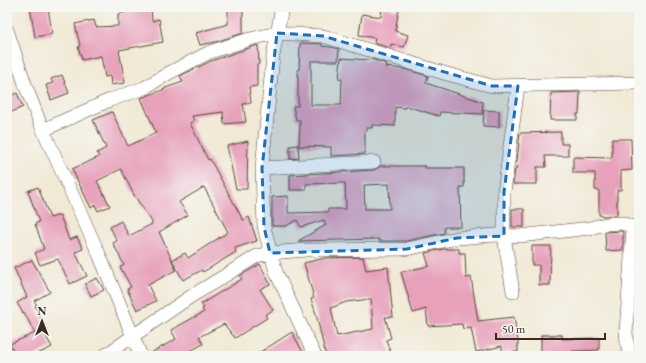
<svg xmlns="http://www.w3.org/2000/svg" width="646" height="363" viewBox="0 0 646 363" font-family="'EB Garamond',serif">
<style>
.building{fill:#e7a1bb;fill-rule:evenodd}
.lines{fill:none;stroke-linecap:round;stroke-linejoin:round}
.street-casing{stroke:#564739;stroke-width:14}
.street{stroke:#fff;stroke-width:13}
.marked{fill:#1f6fb2;fill-opacity:0.2;stroke:#1f6fb2;stroke-width:3;stroke-dasharray:8 5;stroke-linejoin:round}
</style>
<rect width="100%" height="100%" fill="#f6f6f2"/>
<filter id="ink" filterUnits="userSpaceOnUse"><feTurbulence type="fractalNoise" baseFrequency=".025" numOctaves="2"/><feDisplacementMap in="SourceGraphic" scale="8" xChannelSelector="R" yChannelSelector="G"/><feConvolveMatrix kernelMatrix="1 2 1 2 8 2 1 2 1" color-interpolation-filters="sRGB"/></filter>
<filter id="wash" filterUnits="userSpaceOnUse"><feTurbulence type="fractalNoise" baseFrequency=".012" numOctaves="4" result="noise"/><feDisplacementMap in="SourceGraphic" scale="16" xChannelSelector="R" yChannelSelector="G"/><feGaussianBlur stdDeviation="0.9" result="paint"/><feColorMatrix in="noise" values="0 0 0 0 0 0 0 0 0 0 0 0 0 0 0 0 0 1.4 0 .05"/><feComposite in="paint" operator="in"/></filter>
<g filter="url(#wash)">
<rect width="100%" height="100%" fill="#f1e9d5"/>
<g id="blocks">
<path class="building" d="M30,7H48L52,34L35,37Z
M145,7H151L152,21L159,19L163,42L119,50L125,83L111,85L110,76L105,77L101,56L82,60L78,47L80,46L75,24L94,20L96,27L118,26V14Z
M228,7H243V33L215,42L200,45L196,33L228,24Z
M382,7L399,10L395,31L408,35L404,47L391,44L390,48L374,43L375,38L359,35L362,14L381,17Z
M300,43L322,44V46L330,47L339,49L338,61H311V105H341L342,79H339L341,58L370,60L371,59L387,64L386,67L404,69L428,76L426,83L483,102L482,114L440,112L439,116L406,106L405,108L395,107V126L372,125V128H367V130H365V154L331,156V147L299,146L300,120H296L293,106H298V70H299Z
M258,45L259,64L257,65V86L249,87L251,103L243,104L246,122L224,124L223,112L192,116L194,121L190,123L208,160L210,159L243,220L249,217L257,241L235,248L236,252L203,272L202,270L183,280L172,260L176,270L148,285L156,301L137,310L127,289L131,287L120,267L124,265L113,243L117,241L110,227L121,221L129,236L152,224V222L134,195L121,169L97,181L110,206L98,211L95,205L91,208L72,169L99,157L97,153L106,148L93,120L112,112L128,146L145,138L156,133L141,98L165,89V88L183,82L180,76L211,61ZM204,187L228,232L188,258L185,253L172,260L159,232L188,215L179,202Z
M62,75L69,93L51,100L46,85L53,83L51,79Z
M580,92L579,114H577V120H550L551,93Z
M17,93L23,107L7,114V97Z
M484,110L499,111V127L483,126Z
M561,132V144H568V156H545L546,167H537V184H513L515,170H516L520,133Z
M612,139H631L632,170L621,171V190H617V215L605,216L599,215V190H595V173H573V157L612,158Z
M248,141L247,189H236L227,146Z
M298,145L299,158L290,159V146Z
M381,166H425V168H464V187H460L461,227H444V233L406,241H379V239L298,241L326,225L324,220L301,227L297,220L286,226H272V197L288,196V213L328,212V209H346L345,183L306,184V190H290V175L374,170ZM389,184L390,209H365L364,185Z
M38,187L50,218L60,215L69,240L77,237L83,249L75,252L87,276L70,284L58,259L40,265L35,253L44,249L35,224L39,222L28,191Z
M512,209H524V227H512Z
M621,231L623,232V250L606,251L605,232Z
M532,246H551L550,285H539V265H532Z
M444,249H459V253H465L466,278L471,277L478,321L514,317L518,341V352L502,353V346L476,352L471,328L463,329L462,324L428,326L426,309L413,313L401,272L429,266L425,253Z
M363,257L366,270L388,267L393,317H385L391,338L386,340L392,356H326L316,314L311,299L314,298L304,263L325,258ZM371,299L373,329L337,336L331,308L346,302Z
M32,260L50,292L34,301L37,305L35,306L48,331L44,333L52,347L33,356H16L10,344L35,333L24,312L23,313L17,303L27,297L14,268Z
M260,264L270,284L260,289L273,310L265,315L267,318L235,338L224,324L199,337L203,344L190,351L193,356H149V354L176,339L171,330L204,312L202,309L204,308L201,304L242,279L240,276Z
M97,278L104,290L91,296L85,284Z
M292,332L305,356H254Z
M541,335H562V339L599,338V350L572,351L573,356H541Z"/>
</g>
</g>
<g filter="url(#ink)">
<use href="#blocks" fill-opacity="0" stroke="#564739" stroke-width="1"/>
<g class="lines">
<g class="street-casing">
<path id="street" d="M282,7L273,56L262,168L264,227L276,272L315,356
M7,30L26,87L40,123L99,254L141,356
M43,130L110,100L144,88L169,73L210,52L250,39L277,33L323,36L447,74L492,86L639,83
M262,168L374,162
M513,292L504,236V192L518,86
M104,356L190,297L257,256L270,253L306,250L407,249L457,238L495,235L520,236L590,228L605,224L622,223L633,227L626,333L629,356"/>
</g>
<use href="#street" class="street"/>
</g>
</g>
<path class="marked" d="M277,33L323,36L492,86H518L504,192V236L457,238L407,249L270,253L264,227L262,168Z"/>
<rect width="646" height="363" fill="none" stroke="#f6f6f2" stroke-width="24"/>
<g transform="translate(42 321)" stroke="#f6f6f2" stroke-width="3" paint-order="stroke">
<path d="M0-3L7 15L0 10L-7 15Z" fill="#3b2a1e"/>
<text y="-6" font-size="11" font-weight="bold" text-anchor="middle" fill="#3b2a1e">N</text>
</g>
<path d="M496 333v6h109v-6" fill="none" stroke="#3b2a1e" stroke-width="2"/>
<text x="502" y="333" font-size="12" fill="#3b2a1e" stroke="#f6f6f2" stroke-width="3" paint-order="stroke">50 m</text>
</svg>
